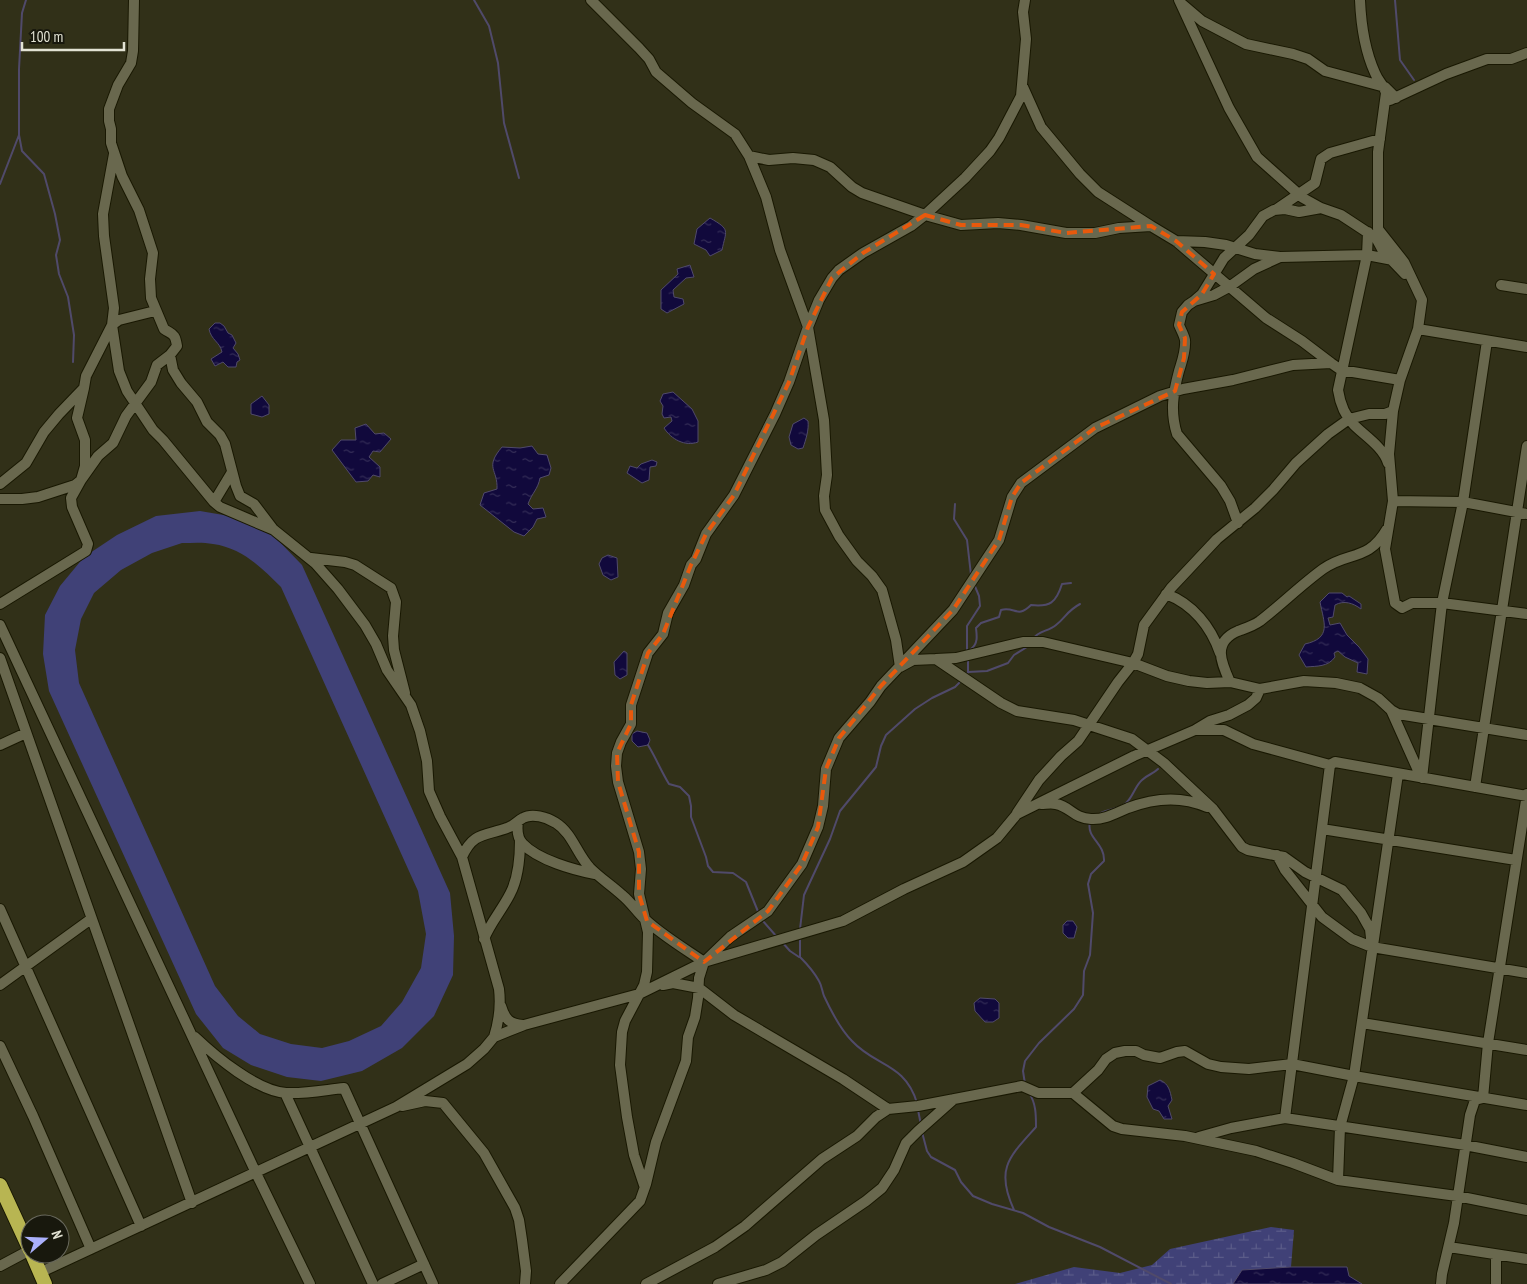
<svg xmlns="http://www.w3.org/2000/svg" width="1527" height="1284" viewBox="0 0 1527 1284" font-family="'PT Sans Narrow',sans-serif">
<style>
.grass{fill:#404177;fill-rule:evenodd}
.wetland{fill:url(#wetland-marsh)}
.water{fill:url(#water-ripples);stroke:#504a6a}
.lines{fill:none;stroke-linecap:round;stroke-linejoin:round}
.stream{stroke:#504a6a;stroke-width:2}
.minor-casing{stroke:#191802;stroke-width:12}
.highway-casing{stroke:#191802;stroke-width:16}
.minor{stroke:#69684e;stroke-width:10}
.highway{stroke:#b8b552;stroke-width:14}
.marked{fill:none;stroke:#e8590c;stroke-width:4;stroke-dasharray:10 6;stroke-linejoin:round}
</style>
<defs>
<pattern id="wetland-marsh" width="20" height="14" patternUnits="userSpaceOnUse" patternTransform="scale(1.25)"><rect width="20" height="14" fill="#404177"/><path d="M1 5h8M5 5V1M11 12h8M15 12V8" fill="none" stroke="#5b5c89"/></pattern>
<pattern id="water-ripples" width="26" height="14" patternUnits="userSpaceOnUse" patternTransform="scale(1.25)"><rect width="26" height="14" fill="#11093c"/><path d="M2 4q2-2 4 0t4 0M15 11q2-2 4 0t4 0" fill="none" stroke="#342d57"/></pattern>
</defs>
<rect width="100%" height="100%" fill="#313018"/>
<path class="grass" d="M200,511L241,518L274,536L302,565L450,893L454,936L453,975L434,1016L402,1048L362,1071L321,1081L287,1077L251,1065L223,1048L196,1014L49,691L43,654L45,615L60,586L84,557L117,535L156,516ZM182,543C192,543 203,542 213,544C242,548 261,567 281,587L418,891L426,934L421,968L402,1002L381,1026L349,1041L322,1048L291,1044L260,1034L238,1016L215,986L79,683L75,650L81,619L94,593L121,570L152,553Z"/>
<path class="wetland" d="M1271,1227L1294,1230L1291,1267L1242,1270L1233,1284H1015L1074,1267L1120,1273L1152,1265L1170,1249Z"/>
<path class="water" d="M710,218C731,230 726,230 722,250L710,256L706,250L694,244L697,229Z
M690,265L694,277L686,278L673,290L674,297L683,299L684,304L667,313L661,309V290L678,274L677,269Z
M215,323H220L224,326L228,333L232,335L236,343L233,348L238,354L240,360L237,362L236,367H228L223,362L215,366L211,359L222,352C220,342 211,340 209,329Z
M673,392L692,409L698,421V442C685,447 671,439 664,428L672,421L671,417L664,418L662,414L663,406L660,401L663,394Z
M262,396L269,405V414L262,417L251,414V404Z
M804,418L808,421C809,430 806,439 803,448L798,449L791,445L789,437L793,424Z
M366,424L375,434L384,433L391,439L380,452L373,451L369,457L380,467V477L373,475L368,481L356,482L332,450L341,440H356L355,428Z
M532,446L538,454L547,455L551,468L549,475L540,478C538,489 532,493 528,504L533,509L543,508L546,517L537,519L533,527L524,536L514,532L480,505L484,493L497,489C498,469 484,468 502,447L520,448Z
M652,460L657,462L656,466L650,467L649,480L642,483L627,473L630,466L637,468L641,464Z
M608,555L617,558L618,577L611,580L603,575L599,564L602,558Z
M1329,593H1342L1347,597L1349,596L1361,604V609C1353,603 1344,600 1335,605L1333,617L1328,618L1330,625L1340,623L1347,635L1359,647L1368,659L1367,674L1357,672L1358,663L1345,657L1338,651L1334,653L1335,657C1328,667 1317,666 1306,667L1299,655L1305,644C1332,638 1324,623 1320,602Z
M624,651L627,653V675L620,679L615,675L614,662Z
M637,731L647,733L650,740L648,745L638,747L632,741V734Z
M1067,921H1073L1077,927L1074,938H1068L1063,933V925Z
M980,998L995,999L999,1003V1018L993,1022H985L975,1011L974,1003Z
M1160,1080C1169,1084 1170,1091 1172,1100L1168,1106L1172,1119H1164L1159,1111L1153,1109L1147,1097L1148,1086Z
M1291,1267H1347L1349,1276L1362,1284H1233L1242,1270Z"/>
<g class="lines">
<path class="stream" d="M26,0L22,13L19,69V135L22,151L44,174L55,214L60,240L56,255L59,274L68,297L74,335L73,362
M474,0L489,26L498,63L504,123L519,178
M1395,0L1400,60L1414,80
M0,184L19,135
M955,504L954,519L967,540L971,575
M1033,639C1039,630 1048,632 1056,625C1066,617 1067,611 1080,604
M971,649C978,644 977,636 976,628L981,623L999,617L1001,610C1015,606 1017,619 1031,605C1050,607 1056,603 1062,584L1071,583
M967,651V626L980,606L979,596L974,584
M968,672L987,671L1008,663L1014,655L1027,647
M966,676L968,672V659
M648,745C656,758 661,771 669,784L680,787L689,796L691,806V817L706,857L708,866L713,872L733,873L746,882L759,914
M1101,813C1109,809 1119,809 1126,803C1133,797 1135,786 1142,780C1147,775 1153,774 1158,769
M762,920L777,937
M800,929L804,895L830,839L840,811L876,767L881,746L886,735L915,709L932,698L955,687L961,681
M800,937V957C807,964 814,972 819,981C822,986 822,991 824,996C831,1011 840,1029 852,1041C876,1067 905,1063 917,1103
M782,942L790,951L799,957
M1025,1084L1023,1071L1025,1061L1039,1043L1074,1009L1083,995L1084,971L1090,955L1093,913L1088,884L1091,874L1104,861C1105,843 1086,838 1090,822
M918,1110L921,1125
M922,1132L927,1151L931,1157L955,1170L961,1182L973,1196L992,1204L1023,1213L1049,1227L1100,1247L1171,1284
M1014,1210C995,1169 1009,1157 1036,1127C1036,1115 1036,1103 1029,1093"/>
<g class="minor-casing">
<path id="minor" d="M134,0L133,51L131,63L118,85L109,109V121L111,129V143L122,176L139,210L153,253L150,279L151,298L164,329C173,335 175,333 177,346L170,355L173,370L181,383L197,402L207,422L220,435L225,444L236,486L240,496L254,504L273,529
M591,0L639,48L649,59L656,72L692,103L735,134L749,156L766,197L780,250L808,327L824,420L827,475L824,496L825,510L839,536L857,561L872,576L882,590L896,640L900,667L913,660L936,659L1001,703L1017,711L1074,720L1132,739L1164,763L1213,809L1242,847L1248,850L1284,857L1305,872L1342,890L1361,913L1370,929L1372,947
M1179,0L1229,108L1257,157L1303,198L1321,208L1341,215L1376,238L1383,251L1405,274
M1360,0C1361,24 1365,51 1375,73C1378,81 1384,85 1386,93L1378,152V229L1404,262L1422,300L1418,329L1400,380L1393,411L1389,454L1393,501L1385,549L1395,603L1402,608L1412,603H1442L1527,614
M1182,4L1202,21L1246,44L1293,54L1308,59L1325,71L1385,87L1396,98
M1023,87L1041,127L1080,174L1098,192L1151,226
M1390,100L1446,74L1487,59H1511L1527,53
M114,154L103,214L104,236L114,308L112,325L119,371L127,391L153,430L163,440L214,502L220,507L274,530L315,563L338,589L365,625L376,644L387,670L411,705L420,731L427,761L429,791L440,816L462,857L499,989C501,1006 499,1021 494,1037
M749,156L769,160L793,158L814,160L830,167L852,187L862,193L925,215L961,225L998,223L1021,225L1066,233H1095L1119,228L1151,226L1176,241L1266,318L1302,341L1331,363
M1277,209L1315,183L1321,159L1330,153L1380,139
M1368,232L1367,255L1338,390C1340,403 1345,416 1354,425C1365,436 1383,447 1388,463
M1176,241L1205,242L1226,245L1255,254L1280,257L1367,255L1393,260
M1501,285L1527,289
M1195,300L1202,294L1224,258L1249,235L1263,216L1274,210L1285,209L1299,212L1321,208
M1418,329L1527,347
M0,484L26,463L44,432L59,414L84,388L86,376L112,325L119,320L155,311
M0,499H22L38,497L75,485L81,480L98,456L113,443L126,416L151,382L157,365L170,355
M1393,501L1463,502L1527,514
M214,502L232,472
M1238,523L1230,501L1221,486L1177,434C1170,412 1173,393 1179,371C1182,361 1186,351 1185,340C1184,335 1181,330 1179,325L1182,312L1188,305L1194,301L1214,295L1229,287L1254,269L1280,257
M311,558L345,562L355,565L391,588L396,602L393,636L394,650L405,693
M1166,594C1193,604 1211,627 1220,653
M0,604L86,551L88,544L72,507L71,498L81,480L85,466V440L77,418L84,388
M0,625L256,1173L310,1284
M0,658L192,1203
M936,659L956,658L1023,642H1043L1133,663L1167,676L1189,681L1207,683L1230,682L1260,689L1304,681L1336,683L1360,688L1378,698L1391,710L1398,714L1527,735
M1230,682C1221,662 1212,642 1238,631C1246,628 1253,626 1260,621C1282,604 1301,585 1323,569C1348,551 1368,562 1387,529
M1391,710L1421,777
M1195,730L1210,721L1229,715L1248,705L1256,698L1260,689
M0,745L26,733
M1422,778L1442,603L1463,502L1487,341
M1475,787L1527,446
M1527,796L1335,762L1330,765L1285,1118L1465,1145L1527,1157
M1041,804C1046,804 1051,803 1056,804C1071,807 1073,818 1091,819C1104,820 1116,813 1128,808C1154,798 1182,796 1207,807
M1017,813L1039,780L1061,756L1078,741L1118,682L1133,663L1138,654L1144,625L1171,588L1217,539L1255,508L1273,490L1296,463L1328,434L1349,419L1369,414H1385L1393,411
M518,822C517,829 517,838 523,844C538,860 574,870 595,874
M1322,829L1516,860
M1277,855L1285,870L1322,917L1352,939L1372,947L1527,973
M462,857C473,832 485,836 507,828C514,826 517,821 523,818C532,813 547,817 556,823C572,833 577,854 590,868C600,878 611,885 622,895C632,903 638,914 648,922C665,937 685,949 704,962
M0,909L141,1226
M484,939C490,923 502,910 510,894C518,879 520,857 520,840
M0,985L91,919
M663,985L673,983L699,988L734,1015L843,1079L888,1109
M501,1006C505,1019 509,1024 523,1025
M1362,1023L1527,1050
M195,1037C216,1057 257,1091 286,1093C305,1094 325,1090 344,1088L433,1284
M0,1046L33,1116L91,1249
M285,1093L373,1284
M1073,1093L1098,1070L1106,1059L1115,1053L1125,1051H1136L1144,1055L1160,1058L1177,1052L1185,1051L1208,1064L1221,1067L1249,1069L1292,1064L1354,1076L1527,1105
M402,1106L425,1101L443,1103L484,1153L515,1208L519,1220L522,1240L526,1271L525,1284
M1199,1137L1231,1128L1285,1118
M1338,1180L1340,1127L1354,1076L1398,774
M644,1185L634,1155L627,1117L620,1065L622,1032L625,1021L644,985L647,972L648,932L639,894L641,869L639,852L618,782L616,766L617,753L621,742L631,724V705L648,653L663,634L668,613L684,585L691,565L696,559L706,534L734,495L775,414L789,382L808,327L819,300L832,278L839,270L863,253L911,226L925,215L965,178L990,151L999,138L1021,96L1026,39L1023,12L1025,0
M1449,1247L1527,1259
M0,1266L30,1250
M39,1273L396,1107L467,1064L484,1049L494,1037L524,1025L639,994L704,962L843,921L904,889L963,862L997,838L1017,814L1134,756L1195,730H1224L1253,744L1330,765
M382,1284L424,1264
M560,1284L640,1201L646,1184L656,1142L686,1061L688,1037L695,1017L698,998L699,978L704,962L730,937L768,911L802,864L818,827L823,806L826,769L839,738L870,702L881,686L953,610L999,540L1012,497L1021,483L1095,428L1160,396L1183,389L1233,380L1293,365L1331,363L1341,370L1400,380
M646,1284L715,1247L745,1226L822,1159L857,1136L876,1117L888,1109L918,1106L1022,1086L1038,1093H1073L1113,1126L1122,1129L1185,1136L1256,1151L1293,1163L1338,1180L1457,1196L1527,1210
M718,1284L766,1270L782,1262L816,1235L866,1201L882,1188L894,1170L906,1143L918,1131L954,1099
M1441,1284L1442,1274L1454,1223L1470,1115L1475,1100L1483,1098L1488,1043L1527,794
M1496,1284V1255"/>
</g>
<g class="highway-casing">
<path id="highway" d="M0,1185L30,1250
M32,1254L45,1284"/>
</g>
<use href="#minor" class="minor"/>
<use href="#highway" class="highway"/>
</g>
<path class="marked" d="M925,215L961,225H1021L1066,233L1151,226L1176,241L1214,274L1202,294L1182,312L1179,325L1185,338L1184,358L1175,391L1095,428L1021,483L1012,497L999,540L953,610L881,686L839,738L826,769L818,827L802,864L768,911L704,962L647,921L639,894V852L618,782L617,753L631,724V705L648,653L663,634L691,565L706,534L734,495L789,382L808,327L832,278L863,253Z"/>
<g transform="translate(45 1239) rotate(71)"><circle r="24" fill="#18180d" stroke="#69695d"/>
<path d="M0-4L9 19L0 12L-9 19Z" fill="#aab0fb"/>
<text y="-8" font-size="14" font-weight="bold" text-anchor="middle" fill="#e3e3d4">N</text>
</g>
<path d="M22 42v8h102v-8" fill="none" stroke="#e3e3d4" stroke-width="2.5"/>
<text x="30" y="42" font-size="15" fill="#e3e3d4" stroke="#18180d" stroke-width="4" paint-order="stroke">100 m</text>
</svg>
